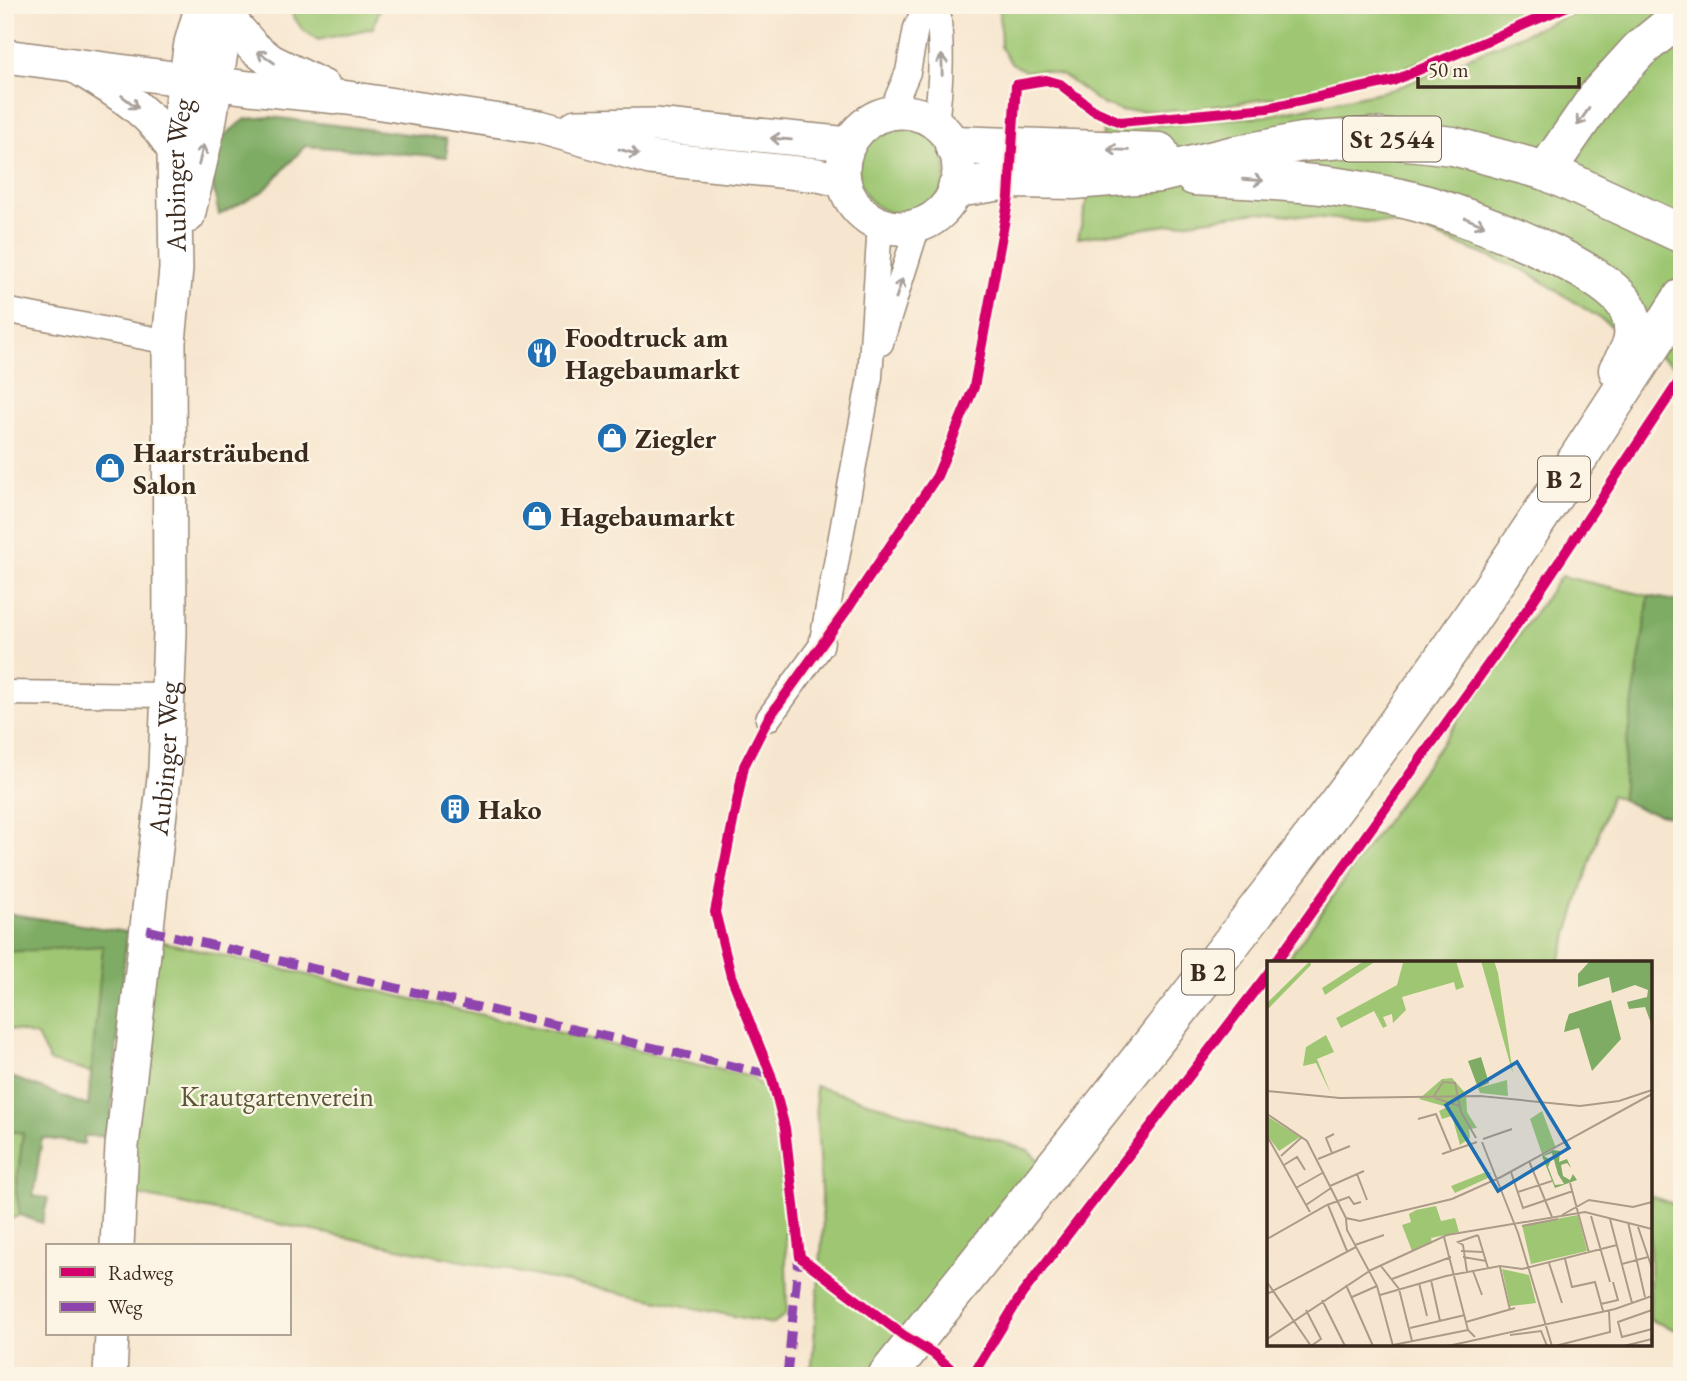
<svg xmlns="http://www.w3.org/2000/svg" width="1687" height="1381" viewBox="0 0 1687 1381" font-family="'EB Garamond',serif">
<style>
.green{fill:#9fc773;stroke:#6d7848;stroke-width:2}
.forest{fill:#7fac65;stroke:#5d6b42;stroke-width:2}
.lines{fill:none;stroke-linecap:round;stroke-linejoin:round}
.street-casing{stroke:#998876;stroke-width:27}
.secondary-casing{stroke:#998876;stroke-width:36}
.primary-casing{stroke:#998876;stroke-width:41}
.street{stroke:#fff;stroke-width:24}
.secondary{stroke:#fff;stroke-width:33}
.primary{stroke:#fff;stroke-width:38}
.quiet{stroke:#8e44ad;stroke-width:9;stroke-dasharray:18 9;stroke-linecap:butt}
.cycleway-casing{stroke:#fcf5e5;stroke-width:15}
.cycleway{stroke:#d6006c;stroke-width:10}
.oneway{stroke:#a79f9a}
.labels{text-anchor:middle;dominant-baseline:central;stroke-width:5;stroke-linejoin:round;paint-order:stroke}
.shield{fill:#fcf5e5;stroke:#75675a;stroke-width:2}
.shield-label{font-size:26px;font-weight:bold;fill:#3b2a1e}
.street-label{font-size:28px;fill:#3b2a1e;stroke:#fcf5e5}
.poi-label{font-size:28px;font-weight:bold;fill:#3b2a1e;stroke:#fcf5e5;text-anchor:start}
.park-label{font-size:28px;fill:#595938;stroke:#fcf5e5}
.inset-road{fill:none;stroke:#ac9b88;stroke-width:2}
.view{fill:#1f6fb2;fill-opacity:0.15;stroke:#1f6fb2;stroke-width:3.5}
.inset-edge{fill:none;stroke:#3b2a1e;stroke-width:3.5}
</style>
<rect width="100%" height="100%" fill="#fcf5e5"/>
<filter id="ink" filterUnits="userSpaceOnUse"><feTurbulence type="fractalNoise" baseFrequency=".0143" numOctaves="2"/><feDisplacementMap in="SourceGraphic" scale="14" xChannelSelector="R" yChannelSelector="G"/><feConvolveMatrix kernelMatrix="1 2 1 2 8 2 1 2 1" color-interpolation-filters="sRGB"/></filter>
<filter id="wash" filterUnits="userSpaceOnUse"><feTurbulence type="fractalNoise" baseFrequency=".00686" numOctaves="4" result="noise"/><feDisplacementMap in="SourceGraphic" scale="28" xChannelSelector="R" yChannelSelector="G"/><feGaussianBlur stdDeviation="1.57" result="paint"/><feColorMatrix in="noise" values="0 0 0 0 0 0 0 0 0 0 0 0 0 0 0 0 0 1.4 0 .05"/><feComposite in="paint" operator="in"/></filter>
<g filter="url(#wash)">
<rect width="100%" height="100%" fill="#f7e6cf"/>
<path class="green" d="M286,5H381L373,28L318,40L302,29Z
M999,5H1557L1516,24L1401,69L1292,95L1189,110L1121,111L1102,104L1064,76L1042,70L1025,71L1010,62L1001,47Z
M1592,5H1682V364L1676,367L1526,271L1411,226L1258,212L1078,238L1104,130L1266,116L1394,89Z
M858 170a44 44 0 1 1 88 0a44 44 0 1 1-88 0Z
M1561,576L1649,596L1625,754L1622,800L1611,795L1559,963H1285Z
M155,940L752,1077L768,1094L777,1127L785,1208L787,1313L773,1324L127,1193Z
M113,942L101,1075L50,1062L37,1036L5,1028V944Z
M815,1086L1028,1150L1042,1163L874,1376H805L812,1364L823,1228Z
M5,1130L23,1133L16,1190L20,1215L5,1222Z
M1650,1196L1682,1207V1332L1650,1320Z"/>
<path class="forest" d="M271,117L446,139L447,157L305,146L264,191L219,215L211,177L218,140L246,119Z
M1649,596L1682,602V819L1645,811L1622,800L1625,754Z
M5,913L127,932L109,1136H84V1144L42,1138L33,1196L48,1198L42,1223L20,1215L16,1190L23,1133L5,1130V1078L12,1077L88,1106L103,946L5,952Z"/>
</g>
<g filter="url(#ink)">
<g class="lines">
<g class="street-casing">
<path id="street" d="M891,112L908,72L916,28L926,5
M936,124C941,83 943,46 937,5
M5,310L169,342
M881,343L918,225
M5,693L167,695
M768,719L821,646L870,377L880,224"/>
</g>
<g class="secondary-casing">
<g id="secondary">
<path d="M226,15L253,47L271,61L324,87"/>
<path d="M5,56L250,88L348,98L540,127L650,158L818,175L844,181"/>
<path d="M80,69C117,92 153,112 174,151"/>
<circle cx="901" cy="170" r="58"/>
<path d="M576,126L655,125L849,144"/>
<path d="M188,216L209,125L221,52L226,5"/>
<path id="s1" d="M117,1246L122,1146L165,769L170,633L169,342L176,269L174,151L191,43L202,5"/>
<path d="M110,1376L112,1334"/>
</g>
</g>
<g class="primary-casing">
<path id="primary" d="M954,145L1159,152
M1546,171L1600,93L1639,50L1682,15
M1194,176C1252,180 1311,181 1368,192C1386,195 1403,198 1420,203C1464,215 1613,269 1629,311C1639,335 1631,349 1618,370
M957,188L1015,179L1074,180L1160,173L1235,155L1302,142L1372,137L1453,146L1546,171L1682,234
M887,1376C1058,1162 1231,950 1393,729C1495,589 1588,443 1682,298"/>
</g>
<use href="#street" class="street"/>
<use href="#secondary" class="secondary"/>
<use href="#primary" class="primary"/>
<path class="quiet" d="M147,930L771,1075
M787,1376L799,1254"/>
<g class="cycleway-casing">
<path id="cycleway" d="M1275,963L1529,607L1682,377
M959,1376L934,1354L903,1335L800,1257L785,1128L771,1075L731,976L715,912L744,766L768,719L851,604L937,476L974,387L1009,197L1016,85L1046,80L1060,84L1093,110L1120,122L1267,108L1393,81L1570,5
M972,1376L1022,1294L1269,972"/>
</g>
<use href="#cycleway" class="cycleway"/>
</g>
<defs><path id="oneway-shaft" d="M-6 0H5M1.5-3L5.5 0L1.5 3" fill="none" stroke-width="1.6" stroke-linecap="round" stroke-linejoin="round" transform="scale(1.75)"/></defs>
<g class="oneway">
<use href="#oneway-shaft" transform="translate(266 57) rotate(-145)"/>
<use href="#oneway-shaft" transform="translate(942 65) rotate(-91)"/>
<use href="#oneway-shaft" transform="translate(130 102) rotate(38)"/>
<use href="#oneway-shaft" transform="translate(1583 117) rotate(125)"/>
<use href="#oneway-shaft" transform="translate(781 139) rotate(-175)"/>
<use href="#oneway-shaft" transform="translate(1118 150) rotate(-178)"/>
<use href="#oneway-shaft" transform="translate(629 152) rotate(16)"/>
<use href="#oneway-shaft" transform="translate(201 155) rotate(-77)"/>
<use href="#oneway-shaft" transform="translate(1253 180) rotate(4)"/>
<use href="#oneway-shaft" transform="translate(1475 222) rotate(22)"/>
<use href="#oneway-shaft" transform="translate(899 289) rotate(-72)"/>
</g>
</g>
<defs>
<g id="restaurant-disc" transform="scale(1.575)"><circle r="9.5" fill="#1f6fb2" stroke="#fcf5e5"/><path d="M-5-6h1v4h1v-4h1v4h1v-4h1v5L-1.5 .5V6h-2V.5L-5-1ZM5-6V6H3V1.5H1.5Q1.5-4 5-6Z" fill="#fff"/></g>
<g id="shop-disc" transform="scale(1.575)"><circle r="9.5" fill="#1f6fb2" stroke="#fcf5e5"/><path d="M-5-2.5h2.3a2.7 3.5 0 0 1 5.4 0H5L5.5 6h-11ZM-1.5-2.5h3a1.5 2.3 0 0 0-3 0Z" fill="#fff"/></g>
<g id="building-disc" transform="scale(1.575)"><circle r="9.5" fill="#1f6fb2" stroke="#fcf5e5"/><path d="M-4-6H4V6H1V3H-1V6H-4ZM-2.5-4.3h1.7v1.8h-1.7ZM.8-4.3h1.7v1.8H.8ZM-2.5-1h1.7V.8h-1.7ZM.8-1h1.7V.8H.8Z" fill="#fff"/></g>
</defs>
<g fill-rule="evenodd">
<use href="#restaurant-disc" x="542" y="353"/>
<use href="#shop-disc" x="612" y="438"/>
<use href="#shop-disc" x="110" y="468"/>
<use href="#shop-disc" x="537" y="516"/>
<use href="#building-disc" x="455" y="809"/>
</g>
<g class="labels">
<g class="shield">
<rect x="1343" y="116.5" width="98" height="45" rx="5"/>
<rect x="1538" y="456.5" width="52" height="45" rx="5"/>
<rect x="1182" y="949.5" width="52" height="45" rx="5"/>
</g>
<g class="shield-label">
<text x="1392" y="139">St 2544</text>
<text x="1564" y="479">B 2</text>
<text x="1208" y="972">B 2</text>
</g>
<g class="street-label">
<text stroke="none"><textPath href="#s1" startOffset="1074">Aubinger Weg</textPath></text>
<text stroke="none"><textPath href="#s1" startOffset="490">Aubinger Weg</textPath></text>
</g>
<g class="poi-label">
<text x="565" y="337">Foodtruck am<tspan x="565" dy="32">Hagebaumarkt</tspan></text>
<text x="635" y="438">Ziegler</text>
<text x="133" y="452">Haarsträubend<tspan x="133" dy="32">Salon</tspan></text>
<text x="560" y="516">Hagebaumarkt</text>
<text x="478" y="809">Hako</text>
</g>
<g class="park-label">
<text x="277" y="1096">Krautgartenverein</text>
</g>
</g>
<g transform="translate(1267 961)">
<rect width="385" height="385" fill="#f7e6cf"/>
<path d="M43,0L44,4L0,49V42ZM97,0H109L58,34L55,27ZM123,0H189L197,26L189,29L187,21L135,36L139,49L126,62L125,53L116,56L120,65L116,67L107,50L74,67L69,57L130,24L136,2ZM214,0H227L231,12L246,113ZM59,74L67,91L50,98L64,133L49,102L36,105L39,86ZM185,117L199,133L200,151L210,167L202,168L203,177L193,184L185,155L175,158L172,150L180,146L152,138L175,118ZM240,119L241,135L213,132L211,127ZM275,150L289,187L275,193L263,158ZM0,155L33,176L12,190L0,174ZM219,211L224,212L221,217L188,232L184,225ZM169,245L174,260L188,257L192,271L164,277L165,282L145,290L135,264L144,261L142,253L149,249ZM311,254L320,290L264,303L255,264ZM235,308L262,314L269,342L243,345Z" fill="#9fc773"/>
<path d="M323,0H385V65L378,46L362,48L360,41L380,36L381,29L368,24L345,32L342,16L311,26V13ZM344,39L354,78L325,110L312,67L297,71L299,62L302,53ZM214,96L222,122L211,127L201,100ZM286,189L293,190L292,201L300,198L304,207L300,202L294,204L296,215L303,219L306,213L310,219L288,227L275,195ZM285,192L291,213L297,223L288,224L281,206L284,199L277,195Z" fill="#7fac65" fill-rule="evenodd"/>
<path class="inset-road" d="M0,130L73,137L213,135L313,145L352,140L385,129M167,135L176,121L188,122L194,151L209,177M168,137L193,145M0,153L40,180L79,257L93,260L185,238L234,216L385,133M151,158L169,153L184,189M0,175L43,251M216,178L245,168M215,181L251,272L285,385M65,192L59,177L67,173M175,193L210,181M14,195L35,176M51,198L83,185M262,200L285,256M17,204L30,196L38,209M244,211L256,247L306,230M90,213L100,239M303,222L322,292M63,225L97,210M29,227L57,211M251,231L285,220M39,244L64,227M61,244L80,290M295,254L322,239L366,246L385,241M324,255L343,321M79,258L80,269L110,325L126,385M343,258L365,342M361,261L378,336M255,265L291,258M371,266L385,307M211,274L221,307M177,276L201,369L208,376M0,278L60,244L82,236L87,243L94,241M88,284L117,274M194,290L216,291M196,296L219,300M298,298L305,326L328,321L336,350M282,302L295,342M355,303L381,296M114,305L132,328L145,380M233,306L243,349M206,310L215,334M200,311L196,284L191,281L211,274M125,318L184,296M164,319L173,360M0,321L44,385M152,322L160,355M79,324L106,385M0,333L89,286M113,334L179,315L233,305L255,308L350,284M85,336L110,325M55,339L78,385M334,343L351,339L346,321M39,349L54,378L44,385M385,349L351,361L355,376L385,368M199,361L248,347M143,367L198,354M243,374L274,370L280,385M0,378L104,309L180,274L318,251L385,268M126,384L201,369M181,385L348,348L385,335M288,385L343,371L342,350M357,385L385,378"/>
<path class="view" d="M250,101L302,187L231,230L179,144Z"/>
<rect width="385" height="385" class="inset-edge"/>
</g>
<rect width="1687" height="1381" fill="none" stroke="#fcf5e5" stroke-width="28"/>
<rect x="46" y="1244" width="245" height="91" fill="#fcf5e5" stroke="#afa495" stroke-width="2"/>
<rect x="60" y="1267" width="35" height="10" fill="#d6006c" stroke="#afa495" stroke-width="2"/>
<text x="108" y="1280" font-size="21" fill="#3b2a1e">Radweg</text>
<rect x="60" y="1302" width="35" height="10" fill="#8e44ad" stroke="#afa495" stroke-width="2"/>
<text x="108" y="1314" font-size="21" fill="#3b2a1e">Weg</text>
<path d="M1418 77v10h161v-10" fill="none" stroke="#3b2a1e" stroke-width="3.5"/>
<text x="1428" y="77" font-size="21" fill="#3b2a1e" stroke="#fcf5e5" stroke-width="5" paint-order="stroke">50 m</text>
</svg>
